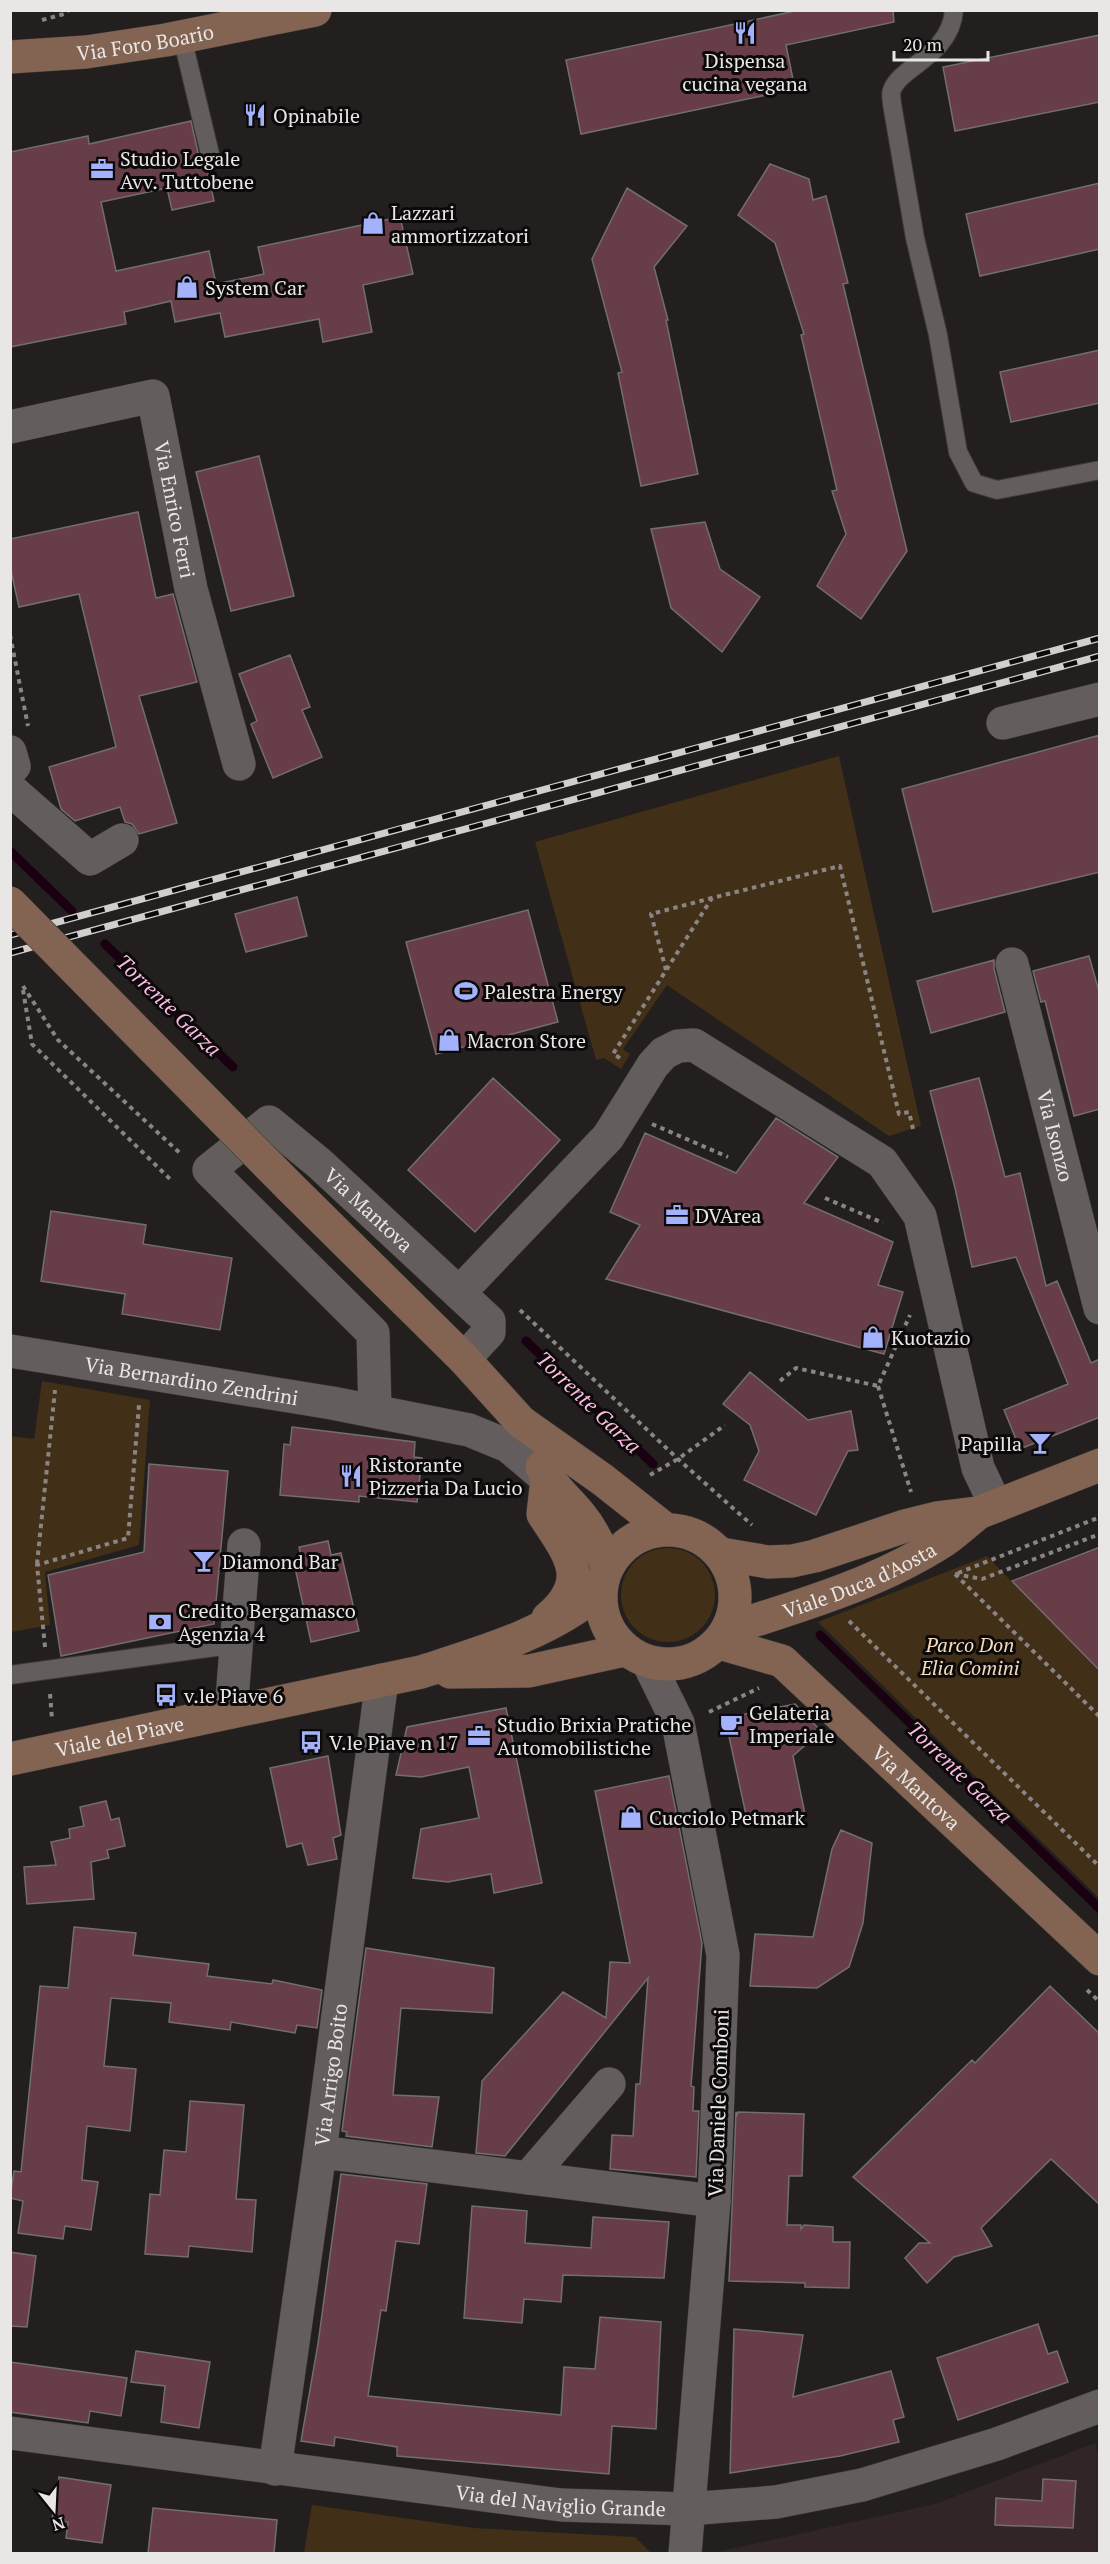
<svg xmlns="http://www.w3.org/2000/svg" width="1110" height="2564" viewBox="0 0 1110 2564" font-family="'PT Serif',serif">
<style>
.built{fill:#312625}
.green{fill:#422f17}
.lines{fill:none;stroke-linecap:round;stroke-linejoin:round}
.stream{stroke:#190111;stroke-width:9}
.building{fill:#673e48;stroke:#726d6e;stroke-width:1.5}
.lane-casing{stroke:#3d3a39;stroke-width:20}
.street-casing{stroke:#3d3a39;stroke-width:34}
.secondary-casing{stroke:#3d3a39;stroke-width:34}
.path{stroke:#888584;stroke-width:4;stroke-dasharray:4.5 4.5;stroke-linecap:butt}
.lane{stroke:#635e5d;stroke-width:18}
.street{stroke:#635e5d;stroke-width:33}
.secondary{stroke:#836453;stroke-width:33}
.rail-casing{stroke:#d1cecd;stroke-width:7}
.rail{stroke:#0b0909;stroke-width:4.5;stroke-dasharray:14;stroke-linecap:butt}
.secondary-bridge-casing{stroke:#3d3a39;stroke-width:34;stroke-linecap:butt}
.secondary-bridge{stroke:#836453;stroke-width:33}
.labels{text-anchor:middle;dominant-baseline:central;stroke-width:6;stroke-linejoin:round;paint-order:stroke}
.street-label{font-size:20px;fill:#e9e6e6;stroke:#0b0909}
.poi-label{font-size:20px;fill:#e9e6e6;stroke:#0b0909;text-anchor:start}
.park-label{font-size:20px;font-style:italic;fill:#f8dcbb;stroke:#0b0909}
.water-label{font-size:21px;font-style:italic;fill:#fdbce3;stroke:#0b0909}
</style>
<rect width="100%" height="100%" fill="#231f1e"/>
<path class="built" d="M1095,2443L1099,2458V2553L708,2554L935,2504Z"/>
<path class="green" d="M839,756L921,1126L889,1136L667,985L623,1049L630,1054L621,1069L604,1058L596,1060L535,842Z
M42,1381L150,1400L139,1545L45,1572L50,1625L11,1632V1436L34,1439Z
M621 1595a47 47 0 1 1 94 0a47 47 0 1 1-94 0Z
M987,1556L1099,1671V1898L818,1622Z
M312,2505L474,2528L635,2537L651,2553H304Z"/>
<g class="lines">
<path class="stream" d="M10,851L72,911
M105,944L233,1067
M526,1341L653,1464
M820,1635L1100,1909"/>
</g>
<path class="building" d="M800,10H893L894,22L786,45L795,89L581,134L566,60Z
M1100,35V102L955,131L943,67Z
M191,121L199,157L206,164L214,201L172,210L167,188L101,202L116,271L209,251L216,284L264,274L258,247L400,217L413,274L363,285L372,332L323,342L319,319L225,337L220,313L175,322L171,301L124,312L126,324L10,347V152L88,136L89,144Z
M770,164L809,179L813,200L826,196L848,283L843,284L907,551L861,619L817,586L846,534L832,491L837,490L801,335L804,334L775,243L738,215Z
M1100,183V249L980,276L966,214Z
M627,188L687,226L654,267L668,320H666L698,474L641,486L618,373L622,372L592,259Z
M1100,350V403L1011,422L1000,372Z
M259,456L294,596L231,611L196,472Z
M138,512L156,598L173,594L197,682L139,696L177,823L139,834L132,824L125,822L120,807L75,821L61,809L49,767L116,747L79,594L19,607L10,566V539Z
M705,522L720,569L760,597L722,652L671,608L651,529Z
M290,655L310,707L302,710L322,757L273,778L251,724L257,721L239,674Z
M1100,735V872L933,912L902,789Z
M297,897L307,936L246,952L235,914Z
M528,910L558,1022L436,1054L406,942Z
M1089,956L1100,995V1109L1074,1116L1045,1001L1041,1002L1033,971Z
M994,960V969L1005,1012L931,1033L917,981Z
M493,1078L560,1140L475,1232L408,1170Z
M979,1078L1005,1177L1020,1173L1046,1286L1057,1281L1091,1363L1100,1359V1417L1020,1449L1004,1410L1068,1384L1016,1257L972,1267L955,1188L930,1091Z
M776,1118L838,1157L804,1203L893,1242L878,1285L903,1292L884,1354L606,1279L640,1225L610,1212L645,1133L736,1173Z
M51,1211L146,1225L143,1244L232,1258L220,1330L122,1314L125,1294L41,1281Z
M750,1372L808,1420L851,1411L858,1450L848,1451L816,1515L744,1480L759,1451L750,1425L723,1404Z
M292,1427L415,1442L414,1457L422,1458L417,1502L359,1496V1502L280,1495L284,1444L290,1445Z
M149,1464L228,1471L214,1624L61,1656L48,1575L144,1552Z
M328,1541L331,1555L341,1553L359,1631L311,1642L294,1563L302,1561L299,1547Z
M1100,1547V1671L1012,1581Z
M795,1704L821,1731L793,1756L805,1814L748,1824L725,1718Z
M506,1708L542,1883L494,1893L491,1874L448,1882L413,1878L421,1829L479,1818L469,1767L421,1777L396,1775L407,1727Z
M328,1756L341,1835L333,1838L337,1859L308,1865L302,1843L287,1847L270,1768Z
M669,1776L702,1943L691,2086L694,2087L693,2111H699L696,2177L610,2169L612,2135L633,2136L636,2084H640L648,1978L505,2156L476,2153L482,2081L563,1992L606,2018L610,1962L630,1963L595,1791Z
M106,1801L111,1820L119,1818L125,1846L107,1850L109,1858L91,1862L94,1899L27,1904L24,1867L56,1865L51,1842L70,1838L69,1829L84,1826L80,1807Z
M841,1830L872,1843L863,1923L849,1967L817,1988L750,1986L755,1934L813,1937L832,1849Z
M74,1927L136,1933L133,1955L209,1964L207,1976L272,1984L273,1980L322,1990L317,2028L297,2025L295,2033L231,2022L230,2030L169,2022L171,2003L111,1998L104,2066L136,2069L130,2131L87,2126L82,2180L98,2182L91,2230L65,2226L63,2239L18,2233L23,2201L10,2198L14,2171L21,2172L40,1986L68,1988Z
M366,1948L494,1968L492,2013L401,2008L393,2095L439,2097L432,2147L346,2136L347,2132L342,2131Z
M1050,1986L1100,2034V2205L1051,2159L981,2228L992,2246L954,2257L927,2283L905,2258L919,2243H930L853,2177L972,2060L975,2063Z
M190,2101L244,2105L236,2199L256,2200L252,2252L189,2246L188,2257L145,2254L150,2194L160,2195L164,2150L186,2152Z
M736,2112L737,2115L738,2112L804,2114L802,2176H789L787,2225H801V2229L804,2225L833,2227V2242H850L849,2288L805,2287V2283L729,2281Z
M341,2174L427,2184L419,2244L396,2241L386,2311L381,2310L368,2396L561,2415L564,2367L595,2369L600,2317L661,2322L656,2429L612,2426L609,2474L397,2456V2447L335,2437L334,2446L301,2441L318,2344Z
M472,2206L527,2211L525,2243L591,2248L593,2217L669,2222L664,2278L563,2275L561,2302L524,2299L522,2323L464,2318Z
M10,2252L36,2256L27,2327L10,2326Z
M1038,2324L1048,2354L1057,2351L1068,2382L958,2420L937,2358Z
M734,2329L803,2335L793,2397L891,2371L904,2417L893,2420L899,2442L840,2456L730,2473Z
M136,2351L210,2362L199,2428L161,2422L165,2386L131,2382Z
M10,2362L127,2378L121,2416L90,2411L88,2423L10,2412Z
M59,2477L111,2485L102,2543L66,2538L68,2522L52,2519Z
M1043,2479L1076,2481L1073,2528L995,2525L996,2498L1042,2501Z
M153,2508L277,2520L274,2553H148Z"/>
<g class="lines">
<g class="lane-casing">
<path id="lane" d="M954,10C952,40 929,55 907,72C902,76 894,84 892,90C890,94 892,100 892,104L915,238L938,335L958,452L974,483L997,490L1100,470
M182,37L210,154
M10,1675L237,1644"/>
</g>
<g class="street-casing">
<g id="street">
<path id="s1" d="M10,427L153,396L191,589L239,764"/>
<path d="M1003,723L1100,699"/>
<path d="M10,752L14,766L10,770"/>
<path d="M10,789L90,859L122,840"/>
<path id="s2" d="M1012,964L1100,1308"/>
<path d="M459,1293L608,1137L653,1065L664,1053L678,1046L694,1045L882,1162L920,1216L978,1468L996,1506"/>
<path id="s3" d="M10,1351L332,1403L469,1430L508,1446L547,1479"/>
<path id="s4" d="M375,1411L373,1333L209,1170L269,1122L320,1164L489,1321V1332L464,1359"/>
<path d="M648,1662L678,1723L723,1955L714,2201L685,2554"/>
<path d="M231,1712L244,1545"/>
<path d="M320,2152L714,2201"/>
<path d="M528,2178L609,2084"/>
<path id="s5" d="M10,2433L561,2505L688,2509L776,2502L862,2485L997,2444L1100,2406"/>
<path id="s6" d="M275,2469L320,2152L382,1680"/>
</g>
</g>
<g class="secondary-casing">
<g id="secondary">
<path id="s7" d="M10,57L86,52L166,40L315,10"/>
<path d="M290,1187L464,1359L521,1422L603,1480L665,1529"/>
<path d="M542,1467C551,1487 568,1499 581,1516C594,1532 601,1548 607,1567"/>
<path d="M547,1479L543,1514C569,1554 593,1580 548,1618"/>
<circle cx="668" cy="1597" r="67"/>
<path d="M721,1554L768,1562L792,1561L815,1556L905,1526L937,1518L978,1513L1100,1465"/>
<path id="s8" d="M728,1629C802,1605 879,1583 945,1540C956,1532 966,1523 977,1514"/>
<path id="s9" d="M719,1643L782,1661L1100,1959"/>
<path d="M450,1672L529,1671L625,1650"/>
<path id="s10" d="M10,1759L421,1672C486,1651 547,1634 601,1590"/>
</g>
</g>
<path class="path" d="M42,20L64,14L69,10
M10,635L28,726
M666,970L651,914L712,898
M23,986L58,1040L182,1155
M23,990L32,1044L172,1181
M620,1058L613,1054L712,898L840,866L899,1114L909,1112L913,1129
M652,1124L728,1157
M825,1198L883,1223
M520,1310L678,1459L752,1525
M780,1381L796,1368L878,1386L910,1315
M878,1386L911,1492
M650,1475L678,1459L725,1425
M37,1564L55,1390
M958,1573L1100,1517
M955,1574L1100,1717
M955,1574L982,1579L1100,1534
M849,1621L1100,1867
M45,1647L37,1565L128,1538L139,1405
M50,1694L52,1719
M709,1712L759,1688
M1087,1990L1100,2002"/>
<use href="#lane" class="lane"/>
<use href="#street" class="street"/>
<use href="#secondary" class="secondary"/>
<g class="rail-casing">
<path id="rail" d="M10,935L1100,638
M10,953L1100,656"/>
</g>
<use href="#rail" class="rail"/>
<g class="secondary-bridge-casing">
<path id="secondary-bridge" d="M10,903L290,1187"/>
</g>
<use href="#secondary-bridge" class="secondary-bridge"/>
</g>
<defs>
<g id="restaurant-bare" transform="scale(1.8)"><path d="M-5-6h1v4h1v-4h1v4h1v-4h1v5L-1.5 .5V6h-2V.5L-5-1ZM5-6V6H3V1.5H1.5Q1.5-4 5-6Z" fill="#a4b2fc" stroke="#0b0909" stroke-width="2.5" paint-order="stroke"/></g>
<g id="office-bare" transform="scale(1.8)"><path d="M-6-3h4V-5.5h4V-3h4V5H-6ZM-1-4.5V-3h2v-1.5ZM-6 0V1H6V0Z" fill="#a4b2fc" stroke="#0b0909" stroke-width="2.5" paint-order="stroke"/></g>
<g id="shop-bare" transform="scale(1.8)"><path d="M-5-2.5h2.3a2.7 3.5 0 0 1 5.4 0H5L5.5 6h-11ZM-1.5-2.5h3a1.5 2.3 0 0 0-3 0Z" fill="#a4b2fc" stroke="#0b0909" stroke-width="2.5" paint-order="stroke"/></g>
<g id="stadium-bare" transform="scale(1.8)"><path d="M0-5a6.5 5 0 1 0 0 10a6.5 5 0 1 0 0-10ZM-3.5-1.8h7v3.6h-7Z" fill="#a4b2fc" stroke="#0b0909" stroke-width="2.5" paint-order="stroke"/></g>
<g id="bar-bare" transform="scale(1.8)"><path d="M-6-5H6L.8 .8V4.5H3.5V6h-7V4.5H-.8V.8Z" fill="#a4b2fc" stroke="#0b0909" stroke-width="2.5" paint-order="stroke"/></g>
<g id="bank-bare" transform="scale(1.8)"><path d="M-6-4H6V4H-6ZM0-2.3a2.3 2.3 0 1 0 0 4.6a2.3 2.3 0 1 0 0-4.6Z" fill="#a4b2fc" stroke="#0b0909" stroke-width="2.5" paint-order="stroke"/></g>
<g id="bus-bare" transform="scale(1.8)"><path d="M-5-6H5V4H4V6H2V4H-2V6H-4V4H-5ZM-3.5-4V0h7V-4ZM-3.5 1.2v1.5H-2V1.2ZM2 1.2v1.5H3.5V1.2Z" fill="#a4b2fc" stroke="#0b0909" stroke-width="2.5" paint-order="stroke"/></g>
<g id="cafe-bare" transform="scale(1.8)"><path d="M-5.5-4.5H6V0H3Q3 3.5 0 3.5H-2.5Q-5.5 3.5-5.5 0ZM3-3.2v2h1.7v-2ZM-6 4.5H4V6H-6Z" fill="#a4b2fc" stroke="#0b0909" stroke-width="2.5" paint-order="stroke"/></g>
</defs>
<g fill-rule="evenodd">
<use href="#restaurant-bare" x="745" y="33"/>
<use href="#restaurant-bare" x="255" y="115"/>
<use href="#office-bare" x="102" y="169"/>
<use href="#shop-bare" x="373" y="223"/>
<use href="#shop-bare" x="187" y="287"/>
<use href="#stadium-bare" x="466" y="991"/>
<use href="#shop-bare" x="449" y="1040"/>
<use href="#office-bare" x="677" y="1215"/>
<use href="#shop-bare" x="873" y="1337"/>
<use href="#bar-bare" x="1040" y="1443"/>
<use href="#restaurant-bare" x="351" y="1476"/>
<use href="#bar-bare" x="204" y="1561"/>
<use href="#bank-bare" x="160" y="1622"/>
<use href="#bus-bare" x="166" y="1695"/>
<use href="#cafe-bare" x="731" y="1724"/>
<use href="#office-bare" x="479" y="1736"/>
<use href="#bus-bare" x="311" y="1742"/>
<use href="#shop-bare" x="631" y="1817"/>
</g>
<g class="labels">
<g class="street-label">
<text stroke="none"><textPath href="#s7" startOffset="136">Via Foro Boario</textPath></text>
<text stroke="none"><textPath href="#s1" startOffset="262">Via Enrico Ferri</textPath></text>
<text stroke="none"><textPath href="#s2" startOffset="177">Via Isonzo</textPath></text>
<text stroke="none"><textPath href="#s4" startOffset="519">Via Mantova</textPath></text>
<text stroke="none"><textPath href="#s3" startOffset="184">Via Bernardino Zendrini</textPath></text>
<text stroke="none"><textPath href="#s8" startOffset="140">Viale Duca d'Aosta</textPath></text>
<text stroke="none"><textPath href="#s10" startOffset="112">Viale del Piave</textPath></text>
<text stroke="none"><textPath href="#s9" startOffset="250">Via Mantova</textPath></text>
<text stroke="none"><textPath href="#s6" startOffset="398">Via Arrigo Boito</textPath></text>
<text transform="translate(718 2103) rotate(-88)">Via Daniele Comboni</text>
<text stroke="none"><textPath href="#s5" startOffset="555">Via del Naviglio Grande</textPath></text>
</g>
<g class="poi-label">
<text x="745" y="60" text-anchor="middle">Dispensa<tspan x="745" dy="23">cucina vegana</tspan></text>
<text x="273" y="115">Opinabile</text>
<text x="120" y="158">Studio Legale<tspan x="120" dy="23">Avv. Tuttobene</tspan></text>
<text x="391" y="212">Lazzari<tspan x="391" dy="23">ammortizzatori</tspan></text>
<text x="205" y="287">System Car</text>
<text x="484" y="991">Palestra Energy</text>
<text x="467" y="1040">Macron Store</text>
<text x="695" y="1215">DVArea</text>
<text x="891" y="1337">Kuotazio</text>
<text x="1022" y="1443" text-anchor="end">Papilla</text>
<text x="369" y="1464">Ristorante<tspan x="369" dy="23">Pizzeria Da Lucio</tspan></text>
<text x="222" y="1561">Diamond Bar</text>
<text x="178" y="1610">Credito Bergamasco<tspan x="178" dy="23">Agenzia 4</tspan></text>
<text x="184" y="1695">v.le Piave 6</text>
<text x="749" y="1712">Gelateria<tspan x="749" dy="23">Imperiale</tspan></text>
<text x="497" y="1724">Studio Brixia Pratiche<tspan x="497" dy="23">Automobilistiche</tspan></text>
<text x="329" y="1742">V.le Piave n 17</text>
<text x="649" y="1817">Cucciolo Petmark</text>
</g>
<g class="park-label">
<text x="970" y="1644">Parco Don<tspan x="970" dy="23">Elia Comini</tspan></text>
</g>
<g class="water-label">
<text transform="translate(169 1005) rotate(44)">Torrente Garza</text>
<text transform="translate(589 1402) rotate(44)">Torrente Garza</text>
<text transform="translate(960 1772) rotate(44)">Torrente Garza</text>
</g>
</g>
<rect width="1110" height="2564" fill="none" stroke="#e9e6e6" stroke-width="24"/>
<g transform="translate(54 2510) rotate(162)" stroke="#0b0909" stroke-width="4.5" paint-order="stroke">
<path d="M0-4.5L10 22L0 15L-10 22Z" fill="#e9e6e6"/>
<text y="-9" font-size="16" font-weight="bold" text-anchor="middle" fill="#e9e6e6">N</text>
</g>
<path d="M894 51v9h94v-9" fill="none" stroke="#e9e6e6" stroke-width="3"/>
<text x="903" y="51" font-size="18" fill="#e9e6e6" stroke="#0b0909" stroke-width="4.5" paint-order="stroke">20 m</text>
</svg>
